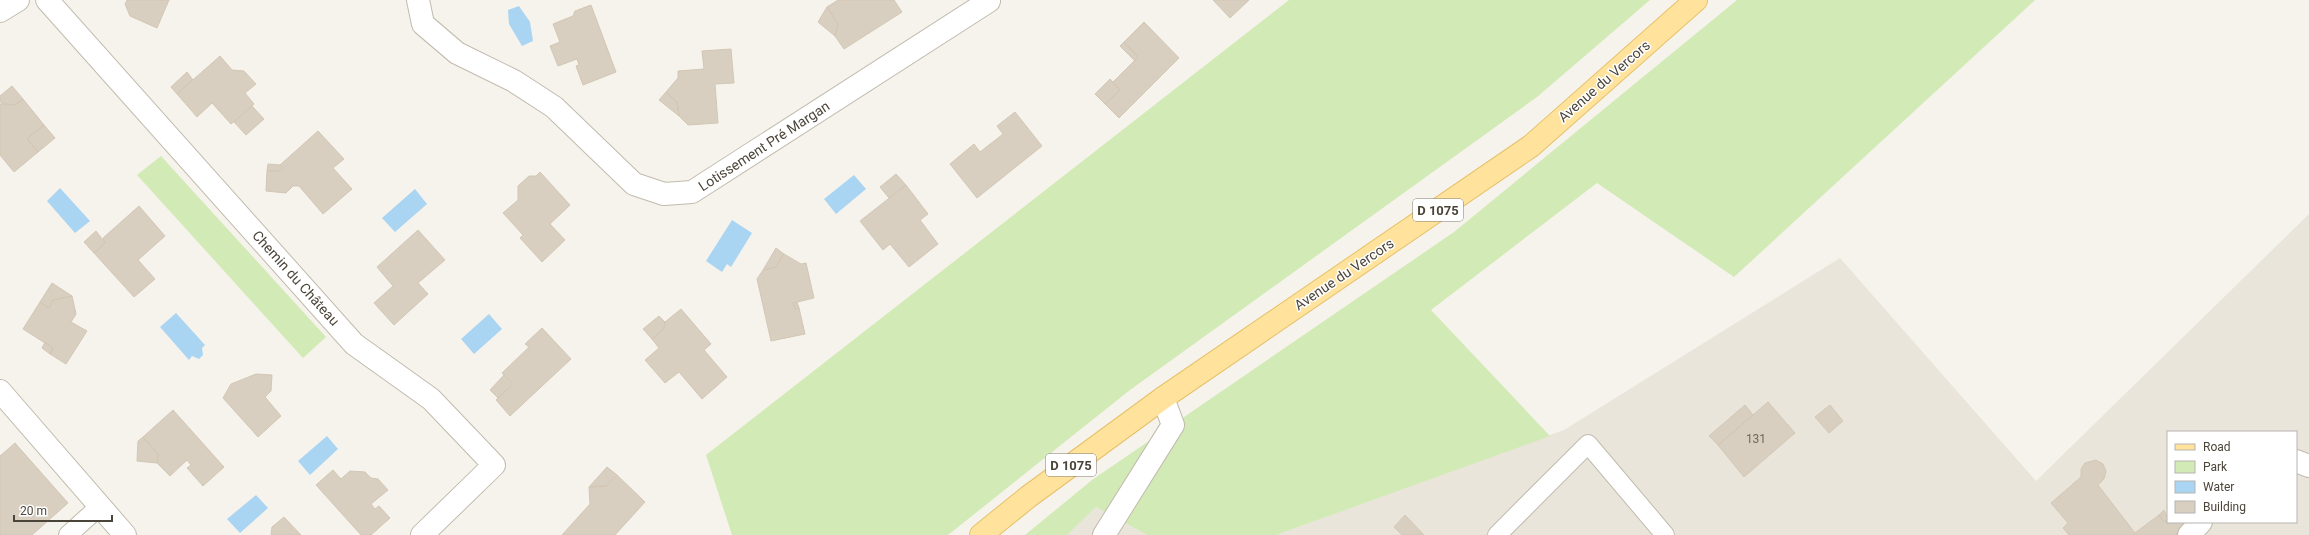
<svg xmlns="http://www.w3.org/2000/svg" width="2309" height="535" viewBox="0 0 2309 535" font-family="Roboto,sans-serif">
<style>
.residential{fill:#eae5da;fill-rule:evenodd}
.green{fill:#d2eab5}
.water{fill:#a9d4f2}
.building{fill:#d8cfc1;stroke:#d3c7b4}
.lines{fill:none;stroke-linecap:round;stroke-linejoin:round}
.lane-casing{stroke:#c2bbae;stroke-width:20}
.street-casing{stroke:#c2bbae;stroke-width:24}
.primary-casing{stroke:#e6c16a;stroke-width:24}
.lane{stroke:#fff;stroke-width:18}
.street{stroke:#fff;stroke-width:22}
.primary{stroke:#ffe39c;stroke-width:22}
.labels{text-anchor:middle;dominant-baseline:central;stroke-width:3;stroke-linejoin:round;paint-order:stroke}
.number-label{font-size:12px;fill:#6e675b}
.shield{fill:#fff;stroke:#817c74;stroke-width:1}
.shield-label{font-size:13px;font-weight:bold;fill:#4b4439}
.street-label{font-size:14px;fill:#4b4439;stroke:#fff}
</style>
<rect width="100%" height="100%" fill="#f6f3ec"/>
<path class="residential" d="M2309,214V535H1276L1564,430L1840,258L2036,481ZM2168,432H2296V522H2168Z
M1096,507L1147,535H1067Z"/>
<path class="green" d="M1289,0H1650L1537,97L1130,390L948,535H732L706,455Z
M1737,0H2035L1734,277L1597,183L1431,310L1550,436L1276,535H1147L1096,507L1067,535H1025L1092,480L1454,232Z
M161,156L326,337L303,358L137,175Z"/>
<path class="water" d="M519,6L530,22L533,41L522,46L509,24L508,10Z
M854,175L866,189L836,214L824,199Z
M60,188L90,221L75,233L47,201Z
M415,189L427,204L395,232L382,218Z
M732,220L752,233L731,267L727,264L722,272L706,261Z
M176,313L205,345L202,348L203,355L199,359L192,356L189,360L160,327Z
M489,314L502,329L474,354L461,339Z
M327,436L338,449L310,475L298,461Z
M256,495L268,508L240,533L227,519Z"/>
<path class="building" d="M127,0H169L157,28L130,16L125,4Z
M838,0H894L902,12L844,49L835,36L838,24L827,7Z
M1213,0H1249L1230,18Z
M591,5L616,72L583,85L576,66L579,65L577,59L558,66L550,46L560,42L553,24L573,16L575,11Z
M827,7L838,24L835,36L818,22Z
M1144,22L1179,58L1119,118L1105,104L1120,90L1113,82L1138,57L1124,42Z
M1124,42L1138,57L1135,61L1120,46Z
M731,49L734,83L715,84L718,123L688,125L679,116L677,102L666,92L678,78V71L704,69L702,51Z
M220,56L232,70L244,71L256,84L245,93L254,104L231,124L212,103L197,117L177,94Z
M187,72L193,80L177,94L171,87Z
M1110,79L1120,90L1105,104L1095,94Z
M12,86L23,99L15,105L1,103L0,96Z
M666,92L677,102L679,116L659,100Z
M23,99L44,125L27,139L38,152L14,172L0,155V104L15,105Z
M252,106L264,119L246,135L234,122Z
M1015,112L1042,146L977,198L950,164L974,144L980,152L1003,134L997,126Z
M44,125L55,138L38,152L27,139Z
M318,131L344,159L333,168L352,189L323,214L299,186H293L286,193L266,191L267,171H280L283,168L280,165Z
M268,164L280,165L283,168L280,171H267Z
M540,172L570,205L550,224L565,240L542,262L520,238L523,235L503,213L518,200V186L529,176H536Z
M896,174L906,185L889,198L880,187Z
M906,185L928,214L920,220L938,244L909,267L890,244L883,250L860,221Z
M139,206L165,236L138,260L155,279L134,297L94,253L105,243L103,238Z
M418,230L445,260L418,283L428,294L394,325L374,303L393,286L377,267Z
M96,231L105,243L94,253L84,242Z
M776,248L784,254L776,267L763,270Z
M784,254L801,264L806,263L814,298L793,303L795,309L799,308L805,334L771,341L757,279L763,270L776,267Z
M52,283L72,296L53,300L49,308L40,302Z
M72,296L76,314L71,322L87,331L66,364L50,354L53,348L23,329L40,302L49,308L53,300Z
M797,302L799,308L795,309L793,303Z
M681,309L711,344L704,350L727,377L702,399L679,372L665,383L645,360L659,348L652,339L664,329L665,322Z
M659,316L665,322L664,329L652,339L643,329Z
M542,328L571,359L510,416L496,400L513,384L502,373L529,347L525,344Z
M45,342L53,348L50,354L42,348Z
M256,374L272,375L271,391L265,397L281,416L258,437L223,398L231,384Z
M504,375L513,384L498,398L490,390Z
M1768,402L1795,433L1744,477L1718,445Z
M1745,405L1753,415L1718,445L1709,436Z
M1830,405L1843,421L1829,433L1815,417Z
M173,410L224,467L203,486L187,468L191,465L187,460L170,476L157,463L158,454L143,437Z
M143,437L158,454L157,463L137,461L138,441Z
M15,443L68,503L32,535H0V456Z
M2096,460L2103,464L2106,471L2104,479L2098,485L2135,533L2159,515L2164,522L2168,519V522H2189L2176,535H2069L2063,528L2068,523L2051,503L2081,477V469L2085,463Z
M607,467L617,475L606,486L589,487Z
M333,470L341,479L350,471L365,472L371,478L378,479L388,490L371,504L375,509L379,506L390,518L371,535H361L316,485Z
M617,475L645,502L615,535H562L590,504L589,487L606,486Z
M2164,510L2168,519L2164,522L2159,515Z
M1405,515L1424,535H1402L1394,527Z
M284,517L301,535H271L272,527Z"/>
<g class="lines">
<g class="lane-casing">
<path id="lane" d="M68,535L100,506
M1497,535L1588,444L1665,535"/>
</g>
<g class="street-casing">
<path id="street" d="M47,0L354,344L431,399L494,465L422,535
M418,0L423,24L457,53L514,81L554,107L634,184L664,194L692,192L989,1
M0,11L18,0
M0,391L125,535
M2296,461L2309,466
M1104,535L1173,425L1163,398
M2189,535L2201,522"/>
</g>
<g class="primary-casing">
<path id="primary" d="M981,535L1028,497L1163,398L1531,146L1696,0"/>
</g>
<use href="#lane" class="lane"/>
<use href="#street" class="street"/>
<use href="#primary" class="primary"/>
</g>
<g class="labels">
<g class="number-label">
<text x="1756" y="439">131</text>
</g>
<g class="shield">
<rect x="1413" y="199" width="50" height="22" rx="3"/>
<rect x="1046" y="454" width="50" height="22" rx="3"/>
</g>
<g class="shield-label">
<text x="1438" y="210">D 1075</text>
<text x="1071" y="465">D 1075</text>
</g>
<g class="street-label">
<text transform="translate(1604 81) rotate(-41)">Avenue du Vercors</text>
<text transform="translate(764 146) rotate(-33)">Lotissement Pré Margan</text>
<text transform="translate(1344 274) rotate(-34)">Avenue du Vercors</text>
<text transform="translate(296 278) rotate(48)">Chemin du Château</text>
</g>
</g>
<rect x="2167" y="431" width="130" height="92" fill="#ffffff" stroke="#b7b4b0"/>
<rect x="2175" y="444" width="20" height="6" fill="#ffe39c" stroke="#b7b4b0"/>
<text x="2203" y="451" font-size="12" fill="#4b4439">Road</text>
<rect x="2175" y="461" width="20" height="12" fill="#d2eab5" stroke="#b7b4b0"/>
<text x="2203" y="471" font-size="12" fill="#4b4439">Park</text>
<rect x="2175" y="481" width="20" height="12" fill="#a9d4f2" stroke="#b7b4b0"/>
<text x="2203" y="491" font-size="12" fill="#4b4439">Water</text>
<rect x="2175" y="501" width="20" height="12" fill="#d8cfc1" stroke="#b7b4b0"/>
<text x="2203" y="511" font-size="12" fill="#4b4439">Building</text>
<path d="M14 515v6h98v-6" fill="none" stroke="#4b4439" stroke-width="2"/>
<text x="20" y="515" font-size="12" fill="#4b4439" stroke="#ffffff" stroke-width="3" paint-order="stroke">20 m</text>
</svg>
